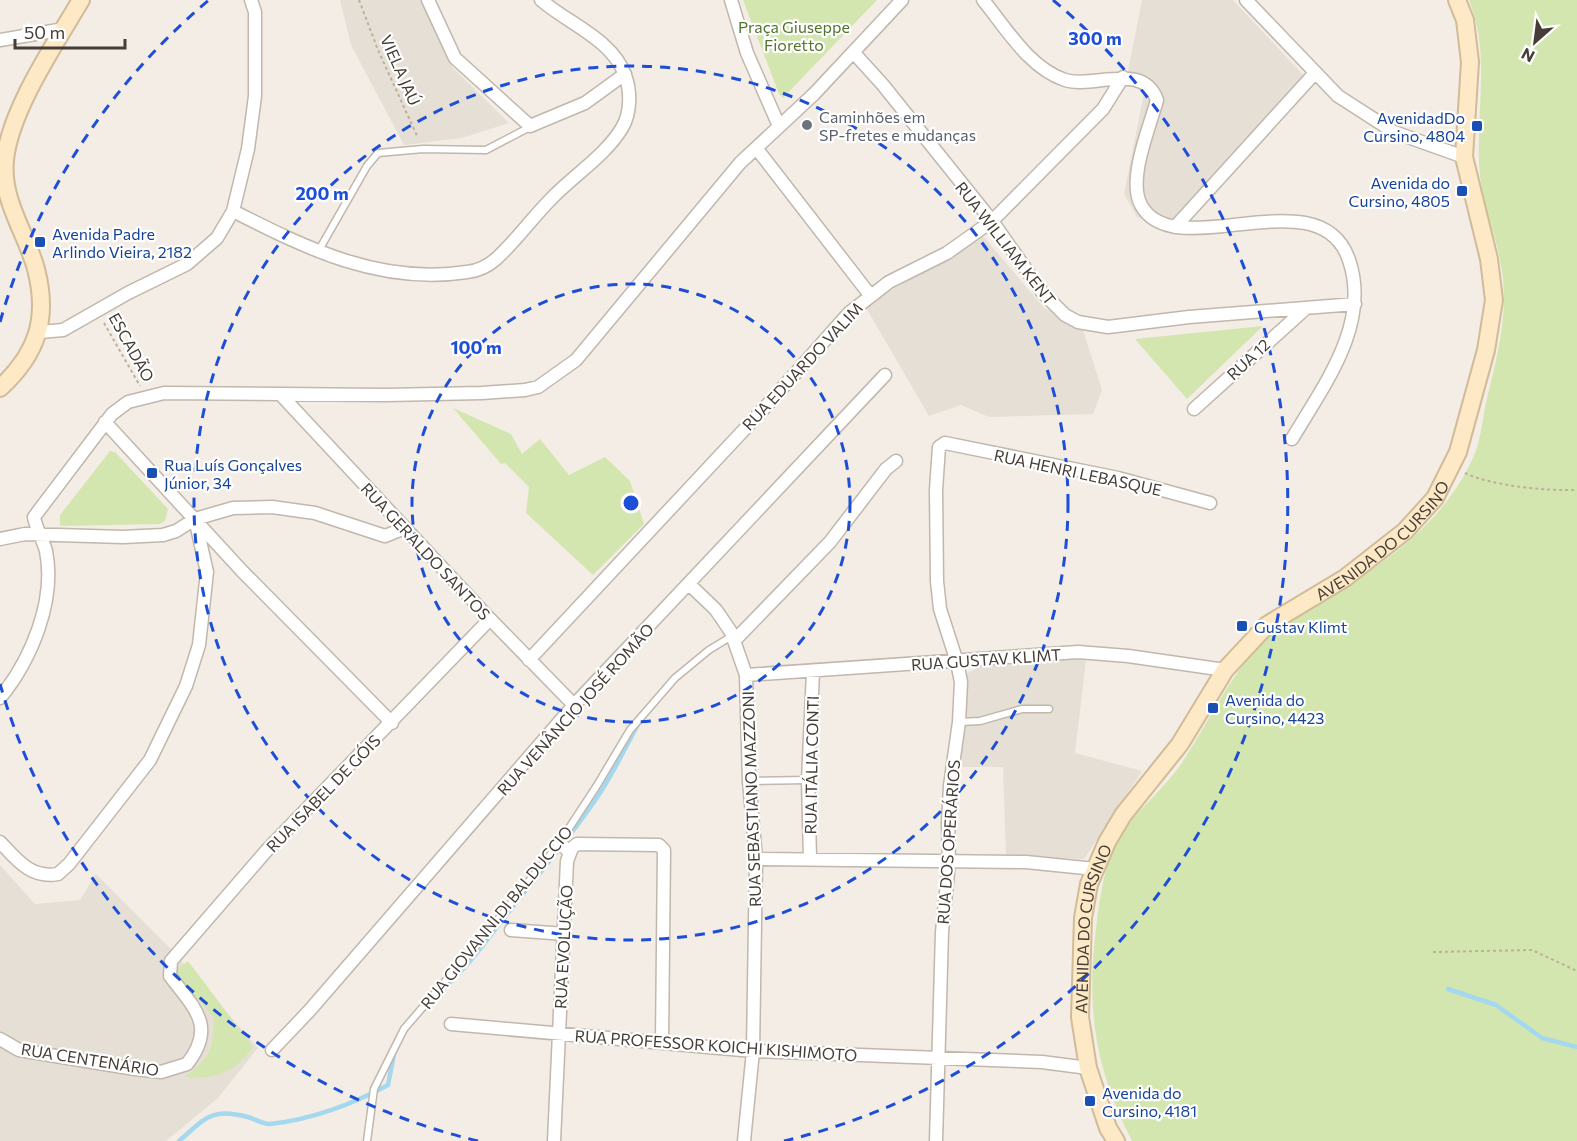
<svg xmlns="http://www.w3.org/2000/svg" width="1577" height="1141" viewBox="0 0 1577 1141" font-family="Commissioner,sans-serif">
<style>
.residential{fill:#e6dfd5}
.green{fill:#d4e6b0}
.lines{fill:none;stroke-linecap:round;stroke-linejoin:round}
.stream{stroke:#a4d8ee;stroke-width:4.5}
.service-casing{stroke:#c1b7ac;stroke-width:9}
.minor-casing{stroke:#c1b7ac;stroke-width:15}
.secondary-casing{stroke:#d1bb98;stroke-width:20}
.path{stroke:#bfae9b;stroke-width:2;stroke-dasharray:3 3;stroke-linecap:butt}
.service{stroke:#fff;stroke-width:6}
.minor{stroke:#fff;stroke-width:12}
.secondary{stroke:#fde9c6;stroke-width:16}
.ring{fill:none;stroke:#1d4ed8;stroke-width:3;stroke-dasharray:10 8}
.worship-dot{fill:#6b7280;stroke:#fff;stroke-width:2}
.transit-dot{fill:#1a4fb4;stroke:#fff;stroke-width:2}
.labels{text-anchor:middle;dominant-baseline:central;stroke-width:4.5;stroke-linejoin:round;paint-order:stroke}
.park-label{font-size:16px;fill:#50752b;stroke:#fff}
.street-label{font-size:16px;fill:#453d36;stroke:#fff}
.worship-label{font-size:16px;fill:#5b616d;stroke:#fff;text-anchor:start}
.transit-label{font-size:16px;fill:#164399;stroke:#fff;text-anchor:start}
.centre{fill:#1d4ed8;stroke:#fff;stroke-width:3}
.ring-label{font-size:18px;text-anchor:middle;font-weight:bold;fill:#1d4ed8;stroke:#fff;stroke-width:4.5;stroke-linejoin:round;paint-order:stroke}
</style>
<rect width="100%" height="100%" fill="#f3ede6"/>
<path class="residential" d="M340,0H423L453,68L509,123L462,138L404,145L351,45Z
M1142,0H1233L1304,76L1166,228L1137,217L1124,194L1145,88L1128,71Z
M983,236L1044,308L1081,324L1102,390L1093,414L989,417L961,405L929,416L865,306Z
M1074,657L1086,660L1075,753L1142,771L1084,859L1006,856L1003,767H960L966,674L984,664Z
M0,865L35,904L80,900L96,874L170,948L258,1048L218,1098L166,1141H0Z"/>
<path class="green" d="M743,0H877L783,98L779,94Z
M1469,0H1577V1141H1132C1091,1060 1086,1001 1098,912C1102,887 1106,859 1119,837C1135,811 1165,789 1183,761C1210,720 1232,670 1268,637C1282,624 1301,615 1317,605C1380,565 1440,529 1473,458C1480,443 1482,424 1485,407C1496,360 1510,314 1501,265C1496,235 1483,206 1480,176C1474,117 1492,57 1469,0Z
M1263,326L1187,399L1135,339Z
M453,408L511,434L522,454L540,439L569,475L605,457L630,481L644,524L593,575L526,513L529,487L505,463L501,464Z
M110,451L115,452L168,509L165,521L159,524L60,526V515Z
M188,961L253,1047C233,1074 217,1079 185,1077C210,1057 213,1051 214,1018L174,971Z"/>
<g class="lines">
<path class="stream" d="M1448,989L1496,1005L1542,1038L1577,1047
M439,992C467,969 488,938 511,909C541,871 573,834 600,793C615,770 627,744 640,721
M179,1141C206,1118 211,1107 248,1117C255,1119 262,1124 270,1124C310,1120 353,1104 388,1085L394,1054"/>
<g class="service-casing">
<path id="service" d="M319,250L367,166L378,153L423,149L486,150L530,127
M959,722L980,721L1022,709H1049
M749,781L808,780
M367,1141L374,1089L404,1029L491,928L558,845L596,787L630,730L675,678L709,650L732,636"/>
</g>
<g class="minor-casing">
<path id="minor" d="M428,0L455,58L530,126L585,103L625,74
M731,0L747,53L779,126
M983,0C1006,28 1029,68 1065,80C1093,89 1143,61 1157,100C1150,127 1127,179 1141,205C1174,267 1320,174 1349,260C1371,324 1324,385 1292,439
M1246,0L1338,96L1394,132L1464,157
M0,40L64,29
M854,53L883,85L992,221L1042,292L1065,315L1078,322L1108,327L1189,317L1355,304
M757,149L870,295
M233,211C308,249 380,285 467,272C477,271 488,266 496,259C516,241 532,218 551,199C574,175 605,156 622,128C631,113 631,91 625,75C612,39 567,23 541,0
M1175,227L1314,74
M40,332L63,330L128,293L187,264L217,238L233,211L248,149L255,96V12L251,0
M281,395L490,619L574,705
M1194,409L1304,310
M105,422L242,571L392,723
M0,539L25,534L123,537L163,535L176,531L195,519L233,508L272,507L315,513L385,536L405,528
M689,584L716,610L731,632L746,675L749,781L756,859L753,1051L744,1141
M735,640L830,542L886,469L896,461
M529,660L769,403L849,313L889,282L947,253L992,221L1103,109L1123,77
M746,675L1078,652L1128,656L1225,670
M0,698C31,660 56,601 46,551C43,539 36,529 34,517L112,414L128,402L164,393L386,395L482,393L525,390L538,387L576,360L740,163L814,94L902,0
M0,842C17,860 31,879 58,874L69,864L150,760L186,686L199,645L207,572L195,519
M559,843L570,852
M810,858L808,780L813,672
M756,859L1026,862L1095,869
M511,930L565,934
M451,1024L753,1051L1042,1062L1088,1068
M0,1039L19,1050L135,1069L161,1072L187,1064C217,1026 194,1008 170,976L171,961L267,850L490,619
M272,1050L310,1010L574,705L885,375
M554,1141L567,861L572,848L577,844L659,845L664,850L662,1041
M936,1141L942,932L949,863L948,822L950,786L959,722L961,682L957,662L940,609L937,581L936,490L939,447L945,443L1118,478L1210,503"/>
</g>
<g class="secondary-casing">
<g id="secondary">
<path d="M0,388C37,354 49,319 36,269C26,232 1,201 5,160C10,110 55,44 81,0"/>
<path id="s1" d="M1116,1141L1108,1128L1088,1068L1080,1017L1083,918L1089,884L1107,842L1123,815L1180,744L1225,670L1267,625L1345,578L1405,531L1435,498L1458,452L1486,350L1494,300L1489,259L1464,157L1470,62L1465,20L1457,0"/>
</g>
</g>
<path class="path" d="M359,0L378,50L418,138
M104,323L140,386
M1465,473C1492,486 1547,491 1577,490
M1433,952L1532,950L1577,971"/>
<use href="#service" class="service"/>
<use href="#minor" class="minor"/>
<use href="#secondary" class="secondary"/>
</g>
<g class="ring">
<circle cx="631" cy="503" r="219"/>
<circle cx="631" cy="503" r="437"/>
<path d="M478 1141A656 656 0 0 1 0 684M0 322A656 656 0 0 1 209 0M1053 0A656 656 0 0 1 784 1141"/>
</g>
<circle class="worship-dot" cx="807" cy="125" r="6"/>
<g class="transit-dot">
<rect x="1471" y="120" width="12" height="12" rx="3"/>
<rect x="1456" y="185" width="12" height="12" rx="3"/>
<rect x="34" y="236" width="12" height="12" rx="3"/>
<rect x="146" y="467" width="12" height="12" rx="3"/>
<rect x="1236" y="620" width="12" height="12" rx="3"/>
<rect x="1207" y="702" width="12" height="12" rx="3"/>
<rect x="1084" y="1095" width="12" height="12" rx="3"/>
</g>
<g class="labels">
<g class="park-label">
<text x="794" y="26">Praça Giuseppe<tspan x="794" dy="18">Fioretto</tspan></text>
</g>
<g class="street-label">
<text transform="translate(401 70) rotate(66)">VIELA JAÚ</text>
<text transform="translate(1006 243) rotate(52)">RUA WILLIAM KENT</text>
<text transform="translate(132 347) rotate(61)">ESCADÃO</text>
<text transform="translate(1248 359) rotate(-43)">RUA 12</text>
<text transform="translate(802 366) rotate(-47)">RUA EDUARDO VALIM</text>
<text transform="translate(1078 472) rotate(12)">RUA HENRI LEBASQUE</text>
<text stroke="none"><textPath href="#s1" startOffset="724">AVENIDA DO CURSINO</textPath></text>
<text transform="translate(426 551) rotate(47)">RUA GERALDO SANTOS</text>
<text transform="translate(986 659) rotate(-4)">RUA GUSTAV KLIMT</text>
<text transform="translate(575 709) rotate(-48)">RUA VENÂNCIO JOSÉ ROMÃO</text>
<text transform="translate(811 765) rotate(-89)">RUA ITÁLIA CONTI</text>
<text transform="translate(323 793) rotate(-46)">RUA ISABEL DE GÓIS</text>
<text transform="translate(751 799) rotate(-92)">RUA SEBASTIANO MAZZONI</text>
<text transform="translate(948 842) rotate(-86)">RUA DOS OPERÁRIOS</text>
<text transform="translate(496 917) rotate(-51)">RUA GIOVANNI DI BALDUCCIO</text>
<text stroke="none"><textPath href="#s1" startOffset="220">AVENIDA DO CURSINO</textPath></text>
<text transform="translate(563 947) rotate(-87)">RUA EVOLUÇÃO</text>
<text transform="translate(716 1045) rotate(4)">RUA PROFESSOR KOICHI KISHIMOTO</text>
<text transform="translate(90 1059) rotate(9)">RUA CENTENÁRIO</text>
</g>
<g class="worship-label">
<text x="819" y="116">Caminhões em<tspan x="819" dy="18">SP-fretes e mudanças</tspan></text>
</g>
<g class="transit-label">
<text x="1465" y="117" text-anchor="end">AvenidadDo<tspan x="1465" dy="18">Cursino, 4804</tspan></text>
<text x="1450" y="182" text-anchor="end">Avenida do<tspan x="1450" dy="18">Cursino, 4805</tspan></text>
<text x="52" y="233">Avenida Padre<tspan x="52" dy="18">Arlindo Vieira, 2182</tspan></text>
<text x="164" y="464">Rua Luís Gonçalves<tspan x="164" dy="18">Júnior, 34</tspan></text>
<text x="1254" y="626">Gustav Klimt</text>
<text x="1225" y="699">Avenida do<tspan x="1225" dy="18">Cursino, 4423</tspan></text>
<text x="1102" y="1092">Avenida do<tspan x="1102" dy="18">Cursino, 4181</tspan></text>
</g>
</g>
<circle cx="631" cy="503" r="9" class="centre"/>
<g class="ring-label">
<text x="1095" y="45">300 m</text>
<text x="322" y="200">200 m</text>
<text x="476" y="354">100 m</text>
</g>
<g transform="translate(1535 42) rotate(208)" stroke="#ffffff" stroke-width="4.5" paint-order="stroke">
<path d="M0-4.5L10 22L0 15L-10 22Z" fill="#453d36"/>
<text y="-9" font-size="16" font-weight="bold" text-anchor="middle" fill="#453d36">N</text>
</g>
<path d="M15 39v9h110v-9" fill="none" stroke="#453d36" stroke-width="3"/>
<text x="24" y="39" font-size="18" fill="#453d36" stroke="#ffffff" stroke-width="4.5" paint-order="stroke">50 m</text>
</svg>
